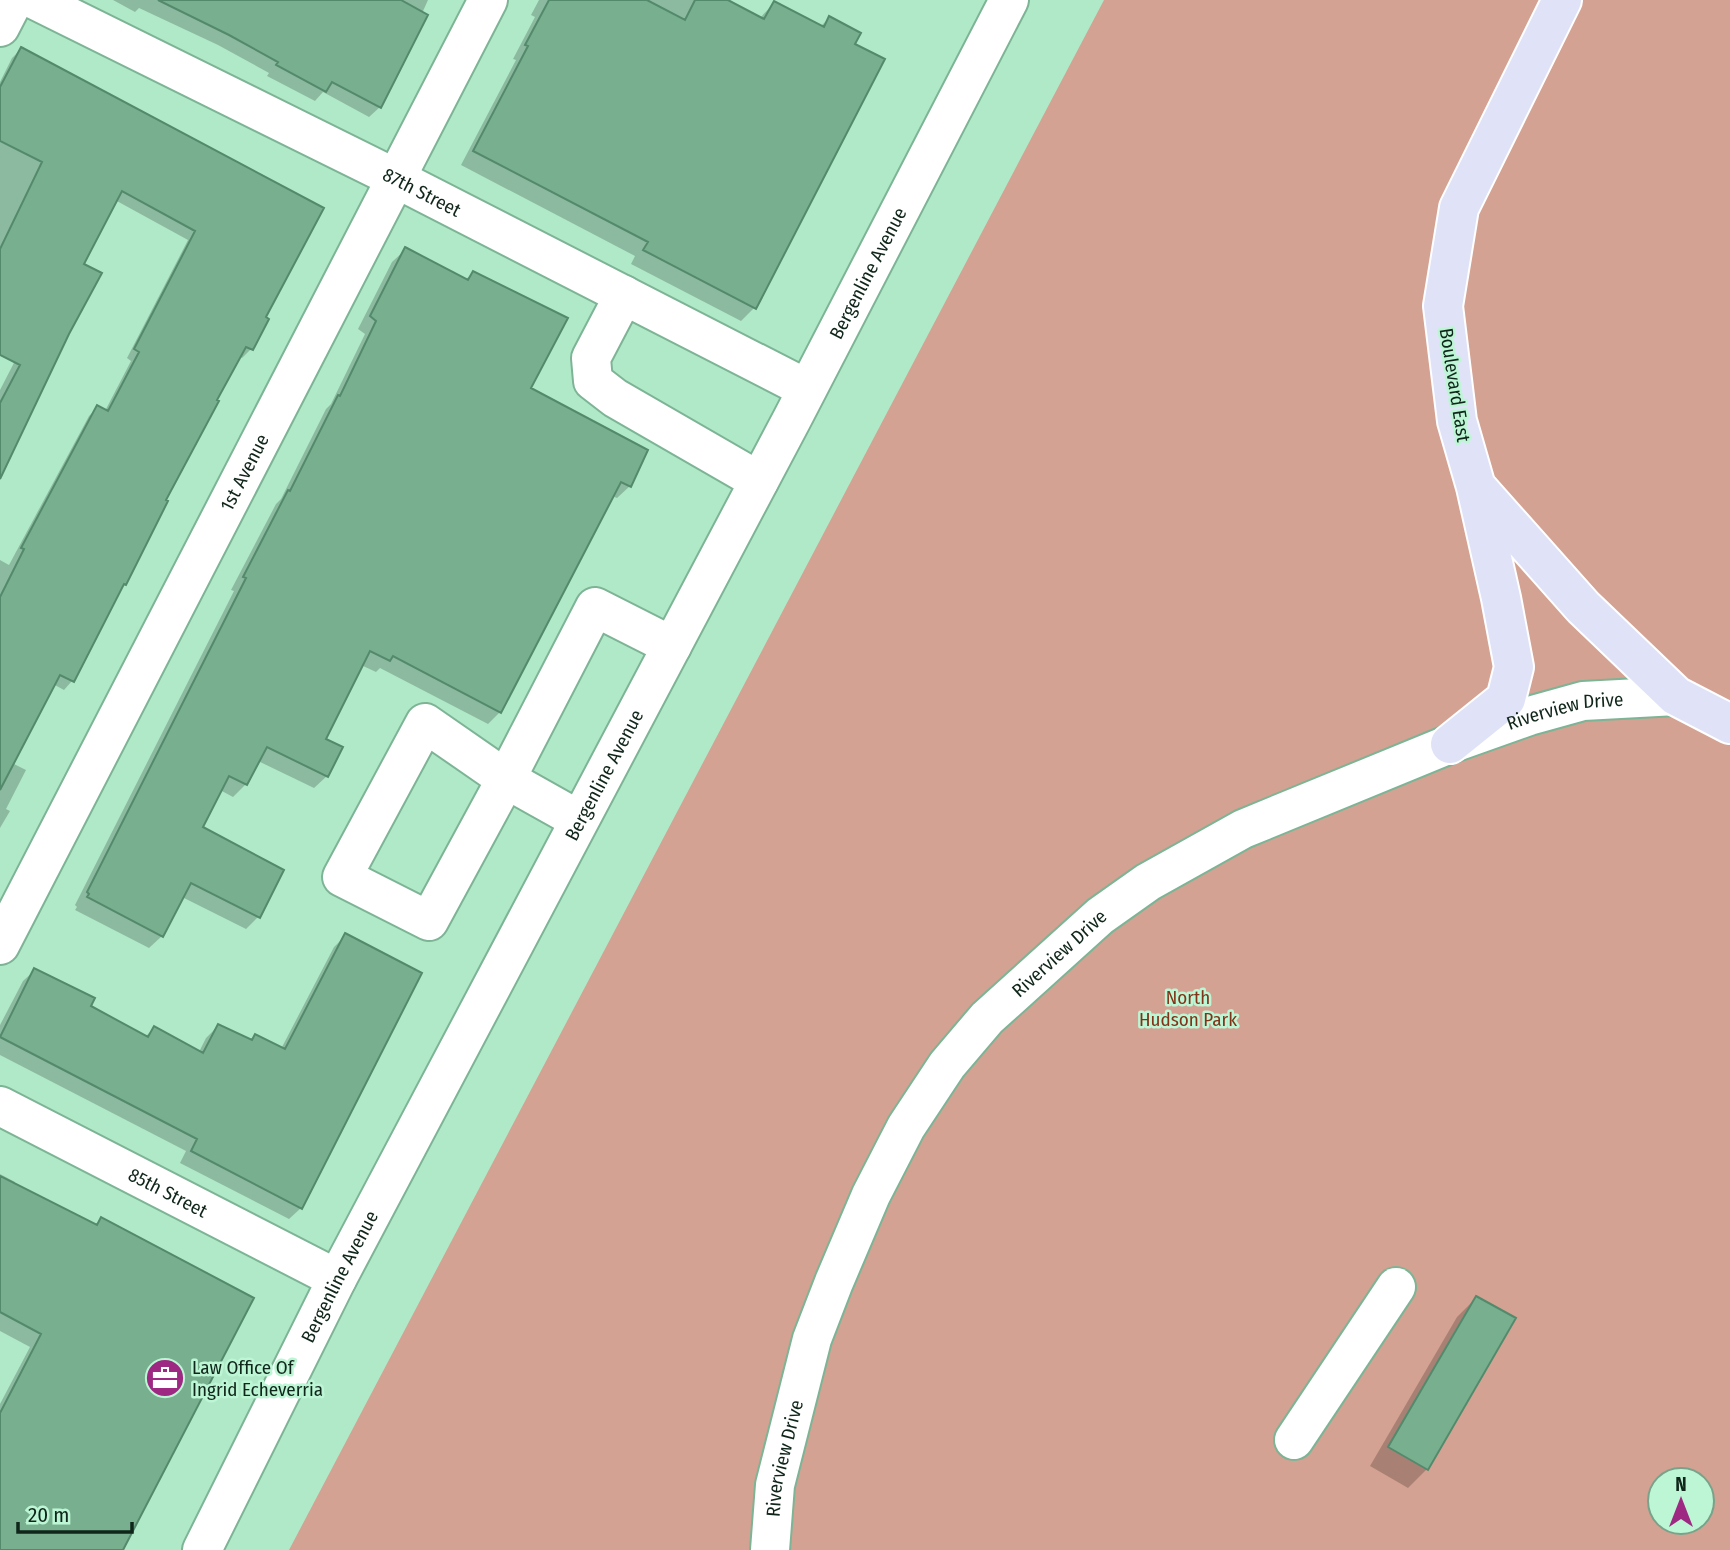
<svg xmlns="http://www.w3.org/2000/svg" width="1730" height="1550" viewBox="0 0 1730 1550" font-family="'Fira Sans Condensed',sans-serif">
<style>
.green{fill:#d3a292;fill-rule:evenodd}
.shadow{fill:#0003}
.building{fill:#77af8f;stroke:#548a6c;stroke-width:2}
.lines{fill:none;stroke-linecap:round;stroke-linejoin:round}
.minor-casing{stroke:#7db495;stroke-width:42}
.major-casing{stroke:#fff;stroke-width:42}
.minor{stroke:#fff;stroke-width:38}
.major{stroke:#e0e3f8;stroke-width:38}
.labels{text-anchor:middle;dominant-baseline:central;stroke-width:5;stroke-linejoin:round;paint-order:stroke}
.street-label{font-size:19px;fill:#10261a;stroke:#bdf6d5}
.park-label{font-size:19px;fill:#803318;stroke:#bdf6d5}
.poi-label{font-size:19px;fill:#10261a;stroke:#bdf6d5;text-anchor:start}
</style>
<rect width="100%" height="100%" fill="#b0e9c8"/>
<path class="green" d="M1104,0H1730V1550H289ZM1660,1480H1702V1522H1660Z"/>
<path class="shadow" d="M113,0H428L380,107L369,117L323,92L315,101L267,76L269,73L218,45L139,8L135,12Z
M539,0H724L760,18L774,3L820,27L829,18L754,308L741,321L631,264L635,256L461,165L516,60L513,59L535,17L531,15Z
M21,49L321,209L263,318L267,319L251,349L242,358L239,356L163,501L125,584L118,591L72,681L64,690L53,684L12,763L26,770L6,809L10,811L0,828V560L9,565L89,416L98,407L105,411L131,361L127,358L188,240L115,200L81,265L0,439V390L18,355L0,346V82L12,58Z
M405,250L465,280L473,273L529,389L630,486L617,498L612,496L500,712L488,724L380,668L376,672L361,665L324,740L327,776L314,788L258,761L246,784L233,797L220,790L200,828L258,917L246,929L182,897L162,936L149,948L75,910L77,907L75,905L234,591L231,590L276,504L281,499L326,409L331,404L365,334L358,329L392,262Z
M345,936L301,1208L289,1219L180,1163L186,1151L0,1055V1025L23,981L35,970L89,1007L145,1037L154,1028L199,1052L206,1038L218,1026L250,1041L255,1036L281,1049L334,947Z
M0,1174L15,1182L13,1185L95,1226L101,1220L121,1550H0V1404L30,1347L0,1331Z
M1476,1298L1427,1469L1408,1488L1370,1466L1457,1317Z"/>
<path class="building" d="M158,0H401L428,15L381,108L332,82L326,92L276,65L278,62L229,35Z
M549,0H647L685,20L695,0H728L764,19L774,1L824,27L829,16L861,33L855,44L885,59L756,309L643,250L648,242L473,151L528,46L525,45Z
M21,47L324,208L266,317L269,319L253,350L246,347L217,400L219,401L166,500L168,501L126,585L124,584L74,682L60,675L0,790V597L24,549L21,548L97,405L108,411L139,352L134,349L195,231L122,191L84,264L102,273L69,334L0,479V403L20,365L0,355V249L42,162L0,141V87Z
M405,247L468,280L473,271L568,318L531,388L648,450L631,487L621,482L501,713L393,656L390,661L370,651L326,739L343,747L328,777L267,747L247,785L229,776L203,827L284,870L260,918L191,883L163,937L87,897L89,894L87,892L246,578L243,577L288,490L290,491L338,395L340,396L376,321L370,316Z
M345,933L422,973L302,1209L191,1151L197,1139L0,1037L34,968L95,998L91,1006L148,1037L154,1026L203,1053L218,1024L252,1040L255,1034L285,1049Z
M0,1176L97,1225L101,1217L254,1298L123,1550H0V1413L41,1334L0,1312Z
M1476,1296L1516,1318L1428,1470L1388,1447Z"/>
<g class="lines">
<g class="minor-casing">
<g id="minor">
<path id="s1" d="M35,0L395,178L807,389"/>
<path d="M0,27L14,0"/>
<path d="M624,295L591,358L593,381L615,398L759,481"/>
<path d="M425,723L506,779L429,921L342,877Z"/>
<path d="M579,820L506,779L595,607L672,646"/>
<path id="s2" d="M0,945L488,0"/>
<path id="s3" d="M0,1106L337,1279"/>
<path d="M1294,1440L1396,1287"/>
<path id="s4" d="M202,1550L337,1279L792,419L1009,0"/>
<path id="s5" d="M770,1550L775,1485L812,1339L834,1282L871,1195L906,1127L947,1065L987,1018L1100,916L1148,882L1243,829L1450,744L1529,716L1583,701L1676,696"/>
</g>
</g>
<g class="major-casing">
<path id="major" d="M1478,489L1583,607L1676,696L1730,724
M1450,744L1506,699L1514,667L1501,598L1476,487L1457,421L1443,306L1459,208L1562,0"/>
</g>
<use href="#minor" class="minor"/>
<use href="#major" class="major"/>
</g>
<defs>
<g id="office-disc" transform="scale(2.0125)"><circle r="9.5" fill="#9e2983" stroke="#bdf6d5"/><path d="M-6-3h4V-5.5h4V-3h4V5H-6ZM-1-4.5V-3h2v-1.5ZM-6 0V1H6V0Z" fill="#fff"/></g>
</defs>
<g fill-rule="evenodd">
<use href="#office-disc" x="165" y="1378"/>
</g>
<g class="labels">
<g class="street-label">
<text stroke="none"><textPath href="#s1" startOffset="432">87th Street</textPath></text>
<text stroke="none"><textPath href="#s4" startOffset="1440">Bergenline Avenue</textPath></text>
<text transform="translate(1455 385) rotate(81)">Boulevard East</text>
<text stroke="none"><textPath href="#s2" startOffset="532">1st Avenue</textPath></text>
<text stroke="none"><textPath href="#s5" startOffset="1248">Riverview Drive</textPath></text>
<text stroke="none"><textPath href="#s4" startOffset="873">Bergenline Avenue</textPath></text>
<text stroke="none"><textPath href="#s5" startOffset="681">Riverview Drive</textPath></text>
<text stroke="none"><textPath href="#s3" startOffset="189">85th Street</textPath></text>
<text stroke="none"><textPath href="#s4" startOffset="306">Bergenline Avenue</textPath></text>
<text stroke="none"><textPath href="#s5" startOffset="93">Riverview Drive</textPath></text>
</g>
<g class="park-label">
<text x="1188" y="997">North<tspan x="1188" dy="22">Hudson Park</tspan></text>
</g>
<g class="poi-label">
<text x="192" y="1367">Law Office Of<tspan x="192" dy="22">Ingrid Echeverria</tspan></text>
</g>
</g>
<g transform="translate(1681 1501)"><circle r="33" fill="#bdf6d5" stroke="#78a38a" stroke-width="2"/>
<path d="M0-5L12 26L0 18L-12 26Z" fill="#9e2983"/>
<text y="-10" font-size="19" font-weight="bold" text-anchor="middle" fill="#10261a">N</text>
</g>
<path d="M18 1522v10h114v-10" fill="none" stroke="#10261a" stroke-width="3.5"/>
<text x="28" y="1522" font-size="21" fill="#10261a" stroke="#bdf6d5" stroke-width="5" paint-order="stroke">20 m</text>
</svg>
